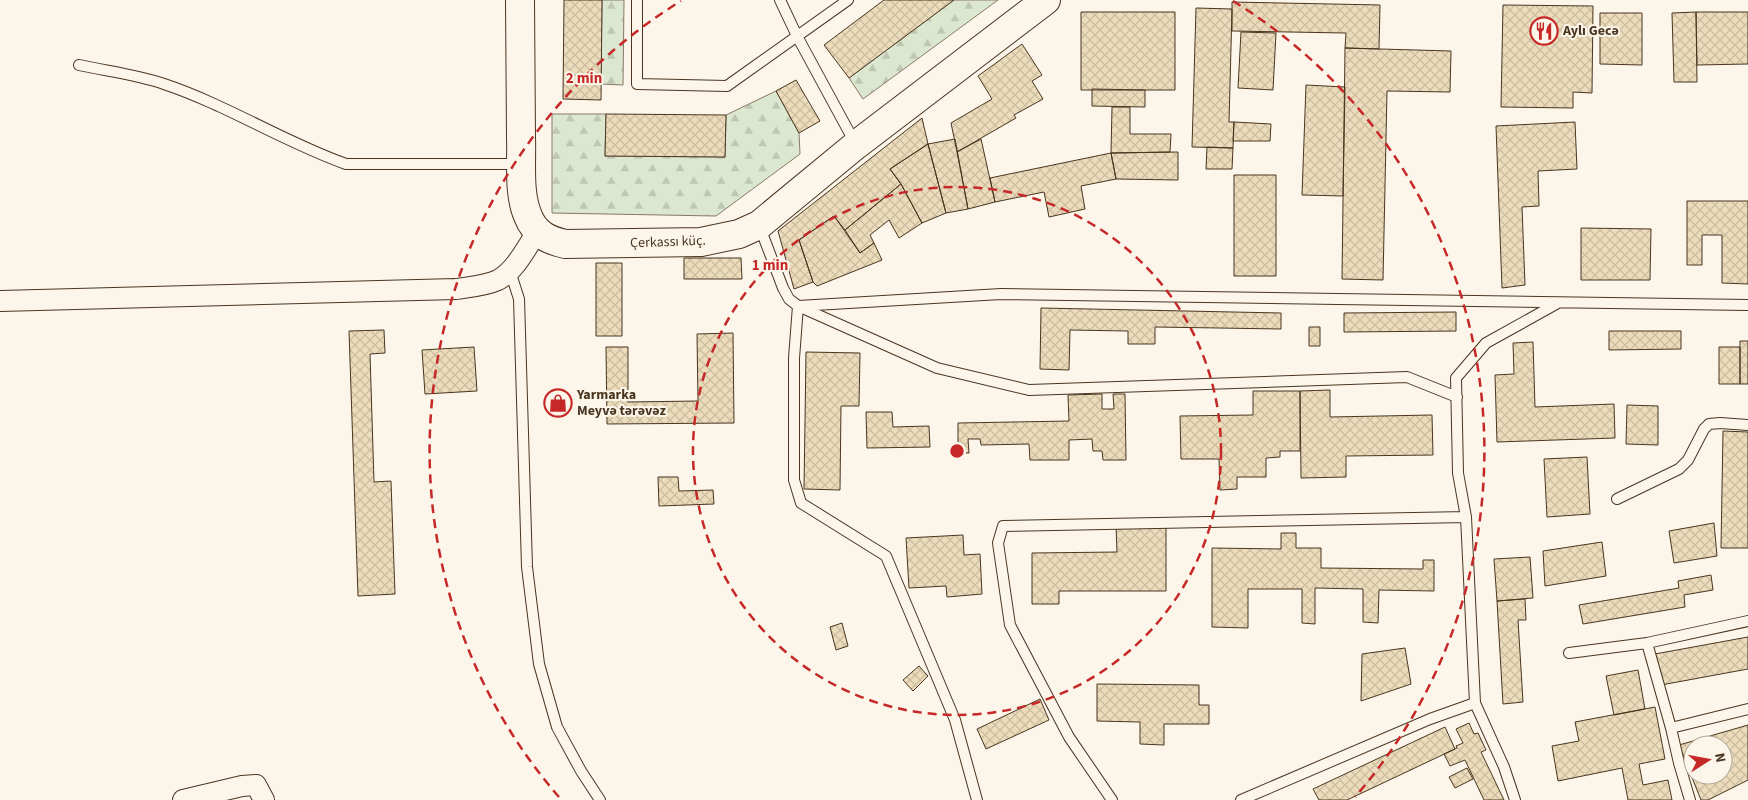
<svg xmlns="http://www.w3.org/2000/svg" width="1748" height="800" viewBox="0 0 1748 800" font-family="'Source Sans 3',sans-serif">
<style>
.forest{fill:url(#forest-firs);stroke:#887966}
.building{fill:url(#building-cross-hatch);stroke:#4a3520;fill-rule:evenodd}
.lines{fill:none;stroke-linecap:round;stroke-linejoin:round}
.lane-casing{stroke:#4a3520;stroke-width:12}
.street-casing{stroke:#4a3520;stroke-width:22}
.secondary-casing{stroke:#4a3520;stroke-width:30}
.lane{stroke:#fbf6e9;stroke-width:10}
.street{stroke:#fbf6e9;stroke-width:20}
.secondary{stroke:#fbf6e9;stroke-width:28}
.ring{fill:none;stroke:#c62828;stroke-width:2.5;stroke-dasharray:9 6}
.labels{text-anchor:middle;dominant-baseline:central;stroke-width:4;stroke-linejoin:round;paint-order:stroke}
.poi-label{font-size:14px;font-weight:bold;fill:#4a3520;stroke:#fbf6e9;text-anchor:start}
.street-label{font-size:14px;fill:#4a3520;stroke:#fbf6e9}
.centre{fill:#c62828;stroke:#fbf6e9;stroke-width:2.5}
.ring-label{font-size:15px;text-anchor:middle;font-weight:bold;fill:#c62828;stroke:#fbf6e9;stroke-width:4;stroke-linejoin:round;paint-order:stroke}
</style>
<defs>
<pattern id="forest-firs" width="22" height="20" patternUnits="userSpaceOnUse" patternTransform="scale(1.25)"><rect width="22" height="20" fill="#dce7d0"/><path d="M5 1l3.5 6h-7zM16 11l3.5 6h-7z" fill="#bec7b2"/></pattern>
<pattern id="building-cross-hatch" width="8" height="8" patternUnits="userSpaceOnUse" patternTransform="scale(1.25)"><rect width="8" height="8" fill="#ecdcbc"/><path d="M0 0l8 8M0 8l8-8" fill="none" stroke="#ccbda1"/></pattern>
</defs>
<rect width="100%" height="100%" fill="#fbf6e9"/>
<path class="forest" d="M602,0H624L623,85L601,84Z
M954,0H998L863,99L849,78Z
M776,91L799,133L800,154L716,216L552,213V114H606L605,156L725,157L726,115Z"/>
<path class="building" d="M564,0H602L601,100L563,99Z
M884,0H954L849,78L824,45Z
M1232,2L1380,5L1379,49L1345,48L1346,33L1232,31Z
M1503,5L1593,6L1592,93L1573,92V108L1501,107Z
M1196,8L1232,9L1229,122H1234L1233,148L1192,147Z
M1081,12H1175V90H1081Z
M1696,12H1748V64L1697,65Z
M1696,12L1697,82H1674L1672,13Z
M1600,13H1642V65L1600,64Z
M1241,32L1276,33L1273,90L1238,88Z
M1022,44L1042,75L1032,81L1043,99L1014,115L1016,118L957,152L951,123L992,99L978,76Z
M1345,48L1451,51L1450,92L1387,91L1383,280L1342,279Z
M796,80L820,121L799,133L776,91Z
M1306,85L1345,87L1343,196L1302,195Z
M1092,89L1145,90V107L1092,106Z
M1112,107H1130V134H1171L1170,152L1111,153Z
M606,114L726,115L725,157L605,156Z
M922,118L928,144L890,169L901,184L845,230L834,216L799,240L813,282L794,289L778,231Z
M1234,122L1271,124L1270,141H1233Z
M1575,122L1577,169L1538,171L1539,206L1522,207L1525,285L1502,288L1496,126Z
M955,139L968,209L946,213L928,144Z
M981,139L995,202L968,209L957,152Z
M928,144L946,213L922,223L901,184L890,169Z
M1207,147L1233,148L1232,169H1206Z
M1178,152V180L1116,179L1111,153Z
M1111,153L1116,179L1081,186L1085,209L1049,217L1044,192L995,202L990,178Z
M1234,175H1276V276H1234Z
M901,184L922,223L899,238L889,220L870,235L874,243L860,253L845,230Z
M1687,201H1748V284L1722,283V235H1702V265H1687Z
M834,216L860,253L874,243L882,260L817,286L813,282L799,240Z
M1581,228L1651,229L1650,280H1581Z
M684,258H741L742,279H684Z
M596,263H622V336H596Z
M1041,308L1281,313V329L1155,327V344H1128V331L1070,330L1069,370L1040,369Z
M1456,312V331L1344,332V313Z
M1309,327H1320V346H1309Z
M384,330L385,353L370,354L374,482L391,481L395,594L358,596L349,331Z
M1609,331H1681V349L1609,350Z
M733,333L734,423L607,424L606,347H628V402L698,401L697,334Z
M1740,341H1748V384H1740Z
M1533,342L1535,407L1614,404L1615,438L1497,442L1495,375L1514,374L1513,343Z
M474,347L477,391L425,394L422,350Z
M1719,347H1740V384H1719Z
M806,352L860,353L859,406H841L840,490L804,489Z
M1330,390V417L1432,415L1433,455L1346,456V477L1301,478L1300,391Z
M1253,391H1300V451H1280V457L1266,458V477H1237V489L1220,490L1219,459H1181L1180,416L1253,415Z
M1102,394V409H1114L1113,394H1125L1126,460H1103L1102,451H1093L1092,439L1069,440V460H1030L1029,444L981,445L980,439H968L969,453H958V423L1069,421L1068,395Z
M1627,405L1658,406V445L1626,444Z
M866,412H892L893,427L929,426L930,447L867,448Z
M1723,431L1748,432V548H1721Z
M1587,457L1590,514L1547,517L1544,459Z
M658,477H678L679,491L713,490L714,504L659,506Z
M1714,523L1717,556L1674,563L1669,531Z
M1116,526H1166V591H1059V604H1032V553L1117,552Z
M1281,533H1296V548H1321V568L1423,569V560H1434V591L1379,590L1378,623L1363,622V589L1315,588V624L1302,623V589H1248V628L1212,627V548L1281,549Z
M963,535L964,555L980,554L982,594L947,597L946,586L909,588L906,538Z
M1602,542L1606,576L1545,586L1543,551Z
M1530,557L1533,598L1497,601L1494,559Z
M1711,575L1713,590L1684,595L1685,607L1583,624L1579,605L1679,588L1678,581Z
M1525,599L1526,620H1518L1523,702L1503,704L1497,601Z
M842,623L848,646L836,650L830,627Z
M1748,637V669L1661,685L1655,654Z
M1405,648L1411,684L1361,701L1362,654Z
M919,666L928,676L913,691L903,680Z
M1638,670L1645,709L1614,715L1606,676Z
M1097,684L1199,685V705H1209V724H1164V745L1140,744V722L1097,721Z
M1040,699L1049,720L986,749L977,729Z
M1655,707L1665,759L1639,764L1643,785L1668,780L1672,800H1628L1622,768L1558,781L1552,746L1579,741L1575,722Z
M1469,723L1474,734L1478,733L1486,750L1481,752L1504,800H1484L1465,760L1450,766L1444,754L1457,748L1456,746L1463,743L1456,729Z
M1748,725V780L1708,800H1701L1679,745ZM1693,745H1723V775H1693Z
M1445,727L1455,749L1347,800H1319L1313,789Z
M1467,768L1473,779L1455,788L1449,777Z"/>
<g class="lines">
<g class="lane-casing">
<path id="lane" d="M637,0V84L727,86L848,0
M780,0L797,36L855,143
M79,65C106,71 138,75 164,84C227,105 284,142 346,164H521
M759,225L783,288L789,299L798,306L1001,294L1748,305
M510,271L519,299L527,567L539,664L557,727L581,771L600,800
M1617,499L1679,469L1688,460L1704,429L1709,424L1720,423L1748,425
M1647,643L1671,728
M1569,653L1647,643L1748,621
M977,800L955,720L886,556L801,503L794,480V358L798,306L937,368L1029,390L1407,377L1457,397
M1112,800L1069,737L1010,625L998,543L1003,526L1466,517
M1241,800L1430,719L1475,703
M1515,800L1504,767L1475,703L1466,517L1458,473L1456,378L1486,343L1558,303
M1690,800L1679,763L1671,728L1748,709"/>
</g>
<g class="street-casing">
<path id="street" d="M0,301L456,289C469,287 485,286 498,280C516,270 526,248 537,232
M183,800L242,786L256,785L264,800"/>
</g>
<g class="secondary-casing">
<path id="secondary" d="M520,0C520,46 521,91 521,137C522,162 518,193 528,216C535,234 548,240 565,244L701,242L739,234L759,225L856,145L1046,0"/>
</g>
<use href="#lane" class="lane"/>
<use href="#street" class="street"/>
<use href="#secondary" class="secondary"/>
</g>
<g class="ring">
<circle cx="957" cy="451" r="264"/>
<path d="M559 797A528 528 0 0 1 681 1M1233 1A528 528 0 0 1 1355 797"/>
</g>
<defs>
<g id="restaurant-ring" transform="scale(1.4375)"><circle r="9.5" fill="#fbf6e9" stroke="#c62828" stroke-width="1.5"/><path d="M-5-6h1v4h1v-4h1v4h1v-4h1v5L-1.5 .5V6h-2V.5L-5-1ZM5-6V6H3V1.5H1.5Q1.5-4 5-6Z" fill="#c62828"/></g>
<g id="shop-ring" transform="scale(1.4375)"><circle r="9.5" fill="#fbf6e9" stroke="#c62828" stroke-width="1.5"/><path d="M-5-2.5h2.3a2.7 3.5 0 0 1 5.4 0H5L5.5 6h-11ZM-1.5-2.5h3a1.5 2.3 0 0 0-3 0Z" fill="#c62828"/></g>
</defs>
<g fill-rule="evenodd">
<use href="#restaurant-ring" x="1544" y="31"/>
<use href="#shop-ring" x="558" y="403"/>
</g>
<g class="labels">
<g class="poi-label">
<text x="1563" y="31">Aylı Gecə</text>
<text x="577" y="395">Yarmarka<tspan x="577" dy="16">Meyvә tәrәvәz</tspan></text>
</g>
<g class="street-label">
<text transform="translate(668 242) rotate(-2)">Çerkassı küç.</text>
</g>
</g>
<circle cx="957" cy="451" r="8" class="centre"/>
<g class="ring-label">
<text x="584" y="83">2 min</text>
<text x="770" y="270">1 min</text>
</g>
<g transform="translate(1708 760) rotate(79)"><circle r="24" fill="#fbf6e9" stroke="#b4a999"/>
<path d="M0-4L9 19L0 12L-9 19Z" fill="#c62828"/>
<text y="-8" font-size="14" font-weight="bold" text-anchor="middle" fill="#4a3520">N</text>
</g>
</svg>
